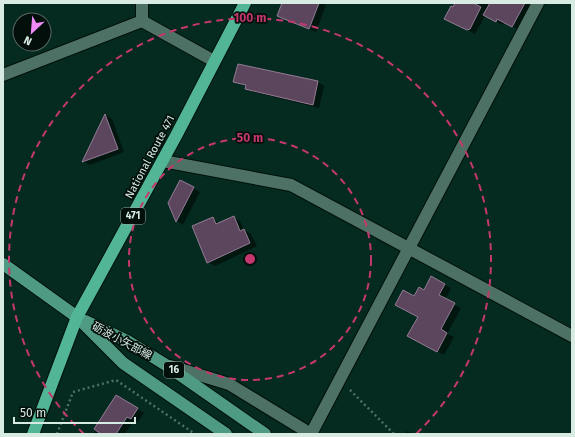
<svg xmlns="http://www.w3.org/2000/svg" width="575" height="437" viewBox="0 0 575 437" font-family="'Fira Sans','Noto Sans JP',sans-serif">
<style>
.shadow{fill:#0007}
.building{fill:#5c465d;stroke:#947c95}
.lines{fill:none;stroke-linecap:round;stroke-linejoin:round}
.street-casing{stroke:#00110a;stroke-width:14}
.primary-casing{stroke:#00110a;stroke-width:14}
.highway-casing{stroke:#00110a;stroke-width:14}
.path{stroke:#506f65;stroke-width:2.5;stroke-dasharray:2 3;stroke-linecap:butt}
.street{stroke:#4d7164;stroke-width:12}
.primary{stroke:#4f9a82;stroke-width:12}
.highway{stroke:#51b596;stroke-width:12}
.ring{fill:none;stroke:#c5386f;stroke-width:2;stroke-dasharray:7 5}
.labels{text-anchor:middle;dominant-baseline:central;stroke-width:3.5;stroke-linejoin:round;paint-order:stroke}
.shield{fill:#030f0b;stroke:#98a9a2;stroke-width:1}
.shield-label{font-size:10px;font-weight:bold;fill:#d8ebe3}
.street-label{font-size:11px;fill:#d8ebe3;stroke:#030f0b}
.centre{fill:#c5386f;stroke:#030f0b;stroke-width:2}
.ring-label{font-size:12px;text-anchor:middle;font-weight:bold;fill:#c5386f;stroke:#030f0b;stroke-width:3.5;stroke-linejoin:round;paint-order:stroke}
</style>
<rect width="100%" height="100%" fill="#052a1f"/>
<path class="shadow" d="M283,3H323L326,5L316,32L285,19Z
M456,3H526L532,7L519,30L504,22L503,25L485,16L475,34L452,22L453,9Z
M275,71L318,82L324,86L319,108L253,92L246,88L247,86L234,81L274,73Z
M106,115L112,119L124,152L90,165L83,161Z
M181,181L200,192L183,225L177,221L169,203Z
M234,217L240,221L244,230L251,234L257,246L215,266L208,262L213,218L220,224Z
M431,277L451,288L445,300L461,308L447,334L454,337L444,355L409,335L419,316L415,298L424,291Z
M116,396L144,413L138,422L134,420L125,434H93Z
M407,431L413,434H404Z"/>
<path class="building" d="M282,3H319L309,29L277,16Z
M455,3H473L481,7L470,29L467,30L444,19L451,6L453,7Z
M490,3H525L512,27L497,19L496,22L483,15Z
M238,64L318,81L313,105L245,89L246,85L233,82Z
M105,114L118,149L82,162Z
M180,180L194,187L176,222L168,203Z
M234,216L240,231L244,229L250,243L207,263L192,226L213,217L216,224Z
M431,276L445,284L439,295L455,303L441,329L447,333L437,352L407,336L418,317L395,305L403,290L414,296L419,287L424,290Z
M116,395L138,408L131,419L127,417L116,434H101L94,429Z"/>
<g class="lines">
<g class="street-casing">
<path id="street" d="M142,21L214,61
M142,21V3
M3,75L142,21
M163,161L291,185L572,336
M170,366L229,384L311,434L538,3"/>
</g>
<g class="primary-casing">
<path id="primary" d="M3,264L77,317L123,363L226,434
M85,321L129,342L166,365L265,434"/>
</g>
<g class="highway-casing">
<path id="highway" d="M33,434L77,317L177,134L245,3"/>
</g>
<path class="path" d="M350,390L394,434
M57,434L73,392L116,380L195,434"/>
<use href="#street" class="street"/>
<use href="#primary" class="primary"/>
<use href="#highway" class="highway"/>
</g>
<g class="ring">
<circle cx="250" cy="259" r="121"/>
<path d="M84 434A241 241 0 1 1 416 434"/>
</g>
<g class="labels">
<g class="shield">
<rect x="121" y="208" width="24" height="16" rx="3"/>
<rect x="164" y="362" width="20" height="16" rx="3"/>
</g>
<g class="shield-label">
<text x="133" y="216">471</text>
<text x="174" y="370">16</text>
</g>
<g class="street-label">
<text transform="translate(150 157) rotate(-62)">National Route 471</text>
<text transform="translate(122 341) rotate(28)">砺波小矢部線</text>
</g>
</g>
<circle cx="250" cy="259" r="6" class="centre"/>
<g class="ring-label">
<text x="250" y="22">100 m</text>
<text x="250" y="142">50 m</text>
</g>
<rect width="575" height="437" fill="none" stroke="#d8ebe3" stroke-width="8"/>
<g transform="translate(32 32) rotate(206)"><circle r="19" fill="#030f0b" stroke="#586761"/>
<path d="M0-3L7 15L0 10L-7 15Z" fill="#f08bf6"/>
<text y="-6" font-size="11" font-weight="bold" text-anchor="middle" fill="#d8ebe3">N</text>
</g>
<path d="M14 417v6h121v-6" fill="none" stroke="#d8ebe3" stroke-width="2"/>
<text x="20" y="417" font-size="12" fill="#d8ebe3" stroke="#030f0b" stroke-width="3" paint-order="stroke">50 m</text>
</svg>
